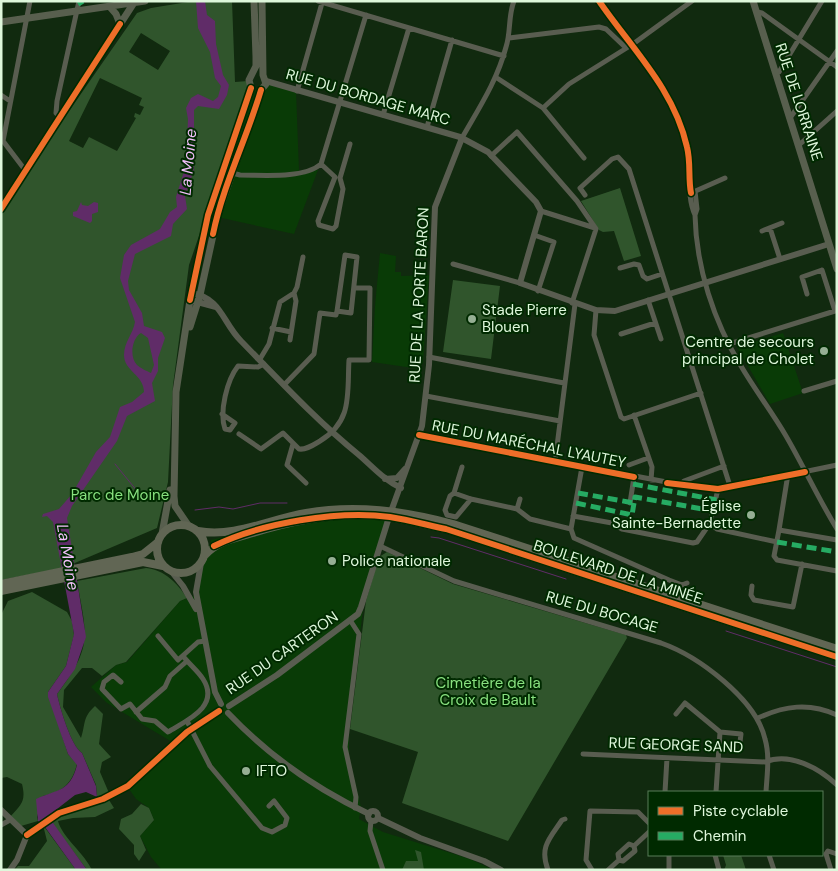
<svg xmlns="http://www.w3.org/2000/svg" width="838" height="871" viewBox="0 0 838 871" font-family="'DM Sans',sans-serif">
<style>
.built{fill:#093b06}
.green{fill:#30552c;fill-rule:evenodd}
.water{fill:#602c68;fill-rule:evenodd}
.lines{fill:none;stroke-linecap:round;stroke-linejoin:round}
.stream{stroke:#602c68;stroke-width:1}
.minor{stroke:#595d50;stroke-width:5}
.tertiary{stroke:#595d50;stroke-width:6}
.secondary{stroke:#585f4e;stroke-width:7}
.primary{stroke:#616654;stroke-width:8}
.quiet{stroke:#26ab63;stroke-width:5;stroke-dasharray:10 5;stroke-linecap:butt}
.cycleway-casing{stroke:#002a00;stroke-width:9}
.cycleway{stroke:#ee6e29;stroke-width:6}
.poi-dot{fill:#96af94;stroke:#002a00;stroke-width:2}
.labels{text-anchor:middle;dominant-baseline:central;stroke-width:4;stroke-linejoin:round;paint-order:stroke}
.street-label{font-size:15px;fill:#def7db;stroke:#002a00}
.poi-label{font-size:15px;fill:#def7db;stroke:#002a00;text-anchor:start}
.park-label{font-size:15px;fill:#88e17f;stroke:#002a00}
.water-label{font-size:16px;font-style:italic;fill:#f1bff9;stroke:#002a00}
</style>
<rect width="100%" height="100%" fill="#112a0f"/>
<path class="built" d="M267,85H278L296,91L299,171L318,170L294,234L208,215L253,90H261Z
M380,253L396,256L395,272H401V276L429,275L423,363H420V369L372,362L375,306Z
M783,333L803,393L770,404L737,347Z
M391,514L363,609L349,724V758L361,807L359,819L383,832L470,859L493,870L161,869L151,857L140,836L154,820L152,815L149,808L136,799L129,789L161,762L177,745L107,703L91,687L116,665L127,662L180,601L194,596L211,540L309,515Z"/>
<path class="green" d="M194,1H232L235,82L248,81L250,87L189,265L173,385L168,482L157,528L63,568L1,580V213L8,199L137,13L151,8ZM141,33L170,51L158,70L129,52ZM100,78L142,98L139,105L144,107L140,115L135,113L134,117L136,118L117,151L89,137L83,148L69,141Z
M620,188L641,256L624,261L614,231L603,232L599,230L581,201Z
M453,280L500,286L491,359L443,352Z
M387,552L453,584L626,635L627,638L508,841L402,803L418,752L350,729L366,601L379,557Z
M146,568C165,570 177,583 187,598L180,601L126,662L116,665L102,676L92,668H82L64,690L63,707L81,738C86,723 82,718 95,706L103,714L99,744L111,757L102,762L100,772L109,793L97,797L96,785L82,753C71,746 60,708 57,694C93,646 87,637 77,581Z
M32,592L67,612L72,621L74,635L66,666L48,692L68,754L77,764C72,784 62,792 43,796L37,817L38,821L21,826L10,817C22,804 26,801 22,784L7,777L1,778V615L8,601Z
M109,800L114,808L95,817L73,818L58,821C62,837 85,854 92,870H87L50,820L73,808Z
M141,804L149,808L154,820L140,836L146,850L139,861L134,854V845L119,829L121,819L132,814Z
M43,825L76,870H14L18,866H29L47,841Z
M415,850L421,852L424,870H402L406,861H418Z
M723,855H741L746,870H724L726,865Z"/>
<path class="water" d="M196,1H205L207,15L215,21L216,44L223,75L229,85L227,95L219,109L198,106L194,110V170L185,196L187,209L173,224L171,236L135,254L128,281L129,290L142,313L144,326L162,332L165,338L158,358V371L152,383L155,401L127,416L117,441L72,506L67,518L86,637L75,669L57,694C60,708 71,746 82,753L96,786L97,797L86,792L75,795L48,816L87,870H76L45,827L38,821L36,799C58,789 70,792 77,765L68,754L48,697V692L66,666L74,634L53,522L47,516L42,517L43,514L59,509L72,494L96,452L110,437L120,407L132,402L144,392C144,375 124,371 124,355C124,342 133,334 135,322L120,278L124,255L131,245L160,229L170,212L177,207L176,197L186,165L188,119L186,108L191,98L198,94L213,101L218,97L221,86L215,78L210,52L198,28ZM141,333L148,338L154,365L151,373C147,371 140,368 137,365C129,357 132,338 141,333Z
M81,202L82,205L88,206L94,202L98,203V212L92,214V221L90,223L73,216V212L77,211Z"/>
<g class="lines">
<path class="stream" d="M115,464L142,497L153,501
M195,510L219,507L233,509L260,503H287
M431,537L439,538L566,579
M726,631L837,667"/>
<path class="minor" d="M318,1L504,56
M599,1C634,52 668,81 686,144C693,167 685,193 695,215C696,267 714,322 741,366C755,390 772,412 786,436C804,467 818,498 837,529
M757,12L762,13L837,67
M509,38L599,27L606,29L626,48
M776,73L779,72L822,1
M497,78L543,108L584,158
M297,91L322,3
M1,95L10,101
M543,108L569,84L633,44L692,1
M383,115L409,28
M59,116L56,113L57,101L79,1
M790,118L837,51
M427,127L452,40
M462,138C479,108 497,81 506,47C511,32 508,16 514,1
M799,145L837,111
M491,156L517,132L577,201L596,229L572,303
M321,164L335,177L318,221L319,225L333,229L336,226L343,189L340,178L350,144
M25,170L3,141L30,1
M232,173L240,175C262,175 304,179 321,164L366,15
M691,193L725,178
M585,195L580,188L612,159L618,157L629,169L730,486
M541,211L595,228
M695,215L697,209L695,191
M770,228L780,259
M762,231L782,223
M534,235L554,242L538,291
M453,264L520,283
M620,268L634,264L639,265L643,276L647,279L662,274
M648,300L661,339
M596,310L594,335L621,417L624,419L701,393
M272,328L291,332
M621,334L655,323
M290,340L296,301L294,293
M729,344L835,311L822,270L802,277L807,294
M429,357L564,383
M260,359L269,344L280,302L294,293L297,287L303,257
M284,385L314,354L320,313L336,315L337,311L345,255L357,257L351,313L337,311
M804,391L837,381
M426,396L560,421
M222,414L235,423L230,430L225,429C219,412 227,380 238,366L258,367L264,364
M634,415L652,467L651,480
M239,434L261,449L283,433L299,449C307,450 313,445 320,441C353,421 347,394 349,360H369L370,288H354
M419,435L698,488L721,489L837,465
M293,444L287,465L306,483
M555,462L575,304
M629,465L648,458
M582,467L571,529L574,538L669,580L682,585L687,583
M788,474L779,530L837,540
M680,485L684,481L724,466
M718,489L710,523L717,529L777,542
M454,493L462,467
M471,499L456,517L447,515L445,510L450,496L454,493L471,499L517,509L530,519L571,529
M630,503L634,477
M517,509L520,499
M573,516L612,523L622,529L693,543L697,542L710,523
M779,530L774,556L777,560L837,571
M380,546L454,581L661,643C698,656 756,699 765,739C770,756 767,774 766,792
M752,586L751,595L754,600L793,607L802,564
M350,620L359,634L345,747L356,797L355,808
M158,636L178,660L198,642L205,641
M121,682L113,675L104,682L102,689L121,709L130,704L142,719L155,721L168,732C185,721 221,707 203,679C198,671 189,664 183,656
M136,712L165,687L170,676L187,661
M676,714L685,703L720,732L716,792
M758,718C784,706 809,702 837,715
M187,721L210,766L262,828L272,832L285,825L287,818L274,801L269,806
M720,732L741,734L740,742
M583,754L765,762C790,752 819,768 837,785
M665,792L667,758
M371,821L370,831L383,870
M1,825L10,820
M715,855L719,870
M769,855L774,870
M619,860L618,854L629,844L634,846
M548,870C539,847 550,838 562,820L565,819
M592,870L586,860L590,811L638,812L649,823
M608,870L619,860L623,861L635,851L634,846L649,832
M669,870V855
M831,870L826,854L828,851L837,854"/>
<path class="tertiary" d="M266,81L460,137L488,152L536,202L541,211L520,283L596,310L615,311L829,244
M192,293C222,299 222,322 241,341C279,380 317,421 359,455C373,467 384,480 401,488
M190,300L216,307
M385,479L397,478L405,469
M201,563L196,592L215,692L221,704
M171,571L183,586L196,609
M229,706L277,675L358,614L361,607L389,517L422,426L429,365L435,207L462,138
M228,713C268,755 316,789 369,814
M1,810L27,835L17,860L10,870
M368 816a5 5 0 1 1 10 0a5 5 0 1 1-10 0Z
M378,818L420,838L484,861L501,870
M27,835L59,813L103,799L128,786L187,732L219,711"/>
<path class="secondary" d="M753,1L837,269
M110,7L116,14L120,24
M1,22L145,1
M251,88L249,80L256,66V57L254,1
M1,209L135,1
M190,327L200,295L217,217L261,90L266,84L263,75L262,1
M188,525L175,506L174,496L176,392L190,300L208,215L251,88
M162,534L170,490"/>
<path class="primary" d="M157 549a24 24 0 1 1 48 0a24 24 0 1 1-48 0Z
M198,531C234,538 270,519 306,513C356,504 404,511 453,524L837,649
M205,555C218,541 235,538 253,533C297,519 344,511 390,517C408,520 427,525 446,529L837,657
M1,584L132,557L143,554L158,542
M1,591L143,562L163,566"/>
<path class="quiet" d="M78,4L83,1
M633,484L717,500
M578,493L634,503L635,497L714,511
M576,503L632,515L634,503
M777,542L837,552"/>
<g class="cycleway-casing">
<path id="cycleway" d="M599,1C632,49 674,89 687,147C691,163 688,178 691,193
M1,209L120,24
M213,234C223,185 247,138 261,90
M190,300L208,215L251,88
M419,435L634,477
M667,483L718,489L805,472
M214,546C261,523 338,510 390,517C409,520 427,525 446,529L837,657
M27,835L59,813L103,799L128,786L187,732L219,711"/>
</g>
<use href="#cycleway" class="cycleway"/>
</g>
<g class="poi-dot">
<circle cx="472" cy="319" r="5"/>
<circle cx="824" cy="351" r="5"/>
<circle cx="751" cy="515" r="5"/>
<circle cx="332" cy="561" r="5"/>
<circle cx="246" cy="771" r="5"/>
</g>
<g class="labels">
<g class="street-label">
<text transform="translate(368 97) rotate(16)">RUE DU BORDAGE MARC</text>
<text transform="translate(799 102) rotate(72)">RUE DE LORRAINE</text>
<text transform="translate(419 295) rotate(-87)">RUE DE LA PORTE BARON</text>
<text transform="translate(529 444) rotate(11)">RUE DU MARÉCHAL LYAUTEY</text>
<text transform="translate(618 572) rotate(18)">BOULEVARD DE LA MINÉE</text>
<text transform="translate(602 612) rotate(16)">RUE DU BOCAGE</text>
<text transform="translate(282 653) rotate(-35)">RUE DU CARTERON</text>
<text transform="translate(676 745) rotate(2)">RUE GEORGE SAND</text>
</g>
<g class="poi-label">
<text x="482" y="310">Stade Pierre<tspan x="482" dy="17">Blouen</tspan></text>
<text x="814" y="342" text-anchor="end">Centre de secours<tspan x="814" dy="17">principal de Cholet</tspan></text>
<text x="741" y="506" text-anchor="end">Église<tspan x="741" dy="17">Sainte-Bernadette</tspan></text>
<text x="342" y="561">Police nationale</text>
<text x="256" y="771">IFTO</text>
</g>
<g class="park-label">
<text x="120" y="495">Parc de Moine</text>
<text x="488" y="683">Cimetière de la<tspan x="488" dy="17">Croix de Bault</tspan></text>
</g>
<g class="water-label">
<text transform="translate(188 162) rotate(-85)">La Moine</text>
<text transform="translate(68 557) rotate(80)">La Moine</text>
</g>
</g>
<rect width="838" height="871" fill="none" stroke="#def7db" stroke-width="5"/>
<rect x="648" y="791" width="175" height="65" fill="#002a00" stroke="#597c58"/>
<rect x="658" y="807" width="25" height="8" fill="#ee6e29" stroke="#597c58"/>
<text x="693" y="816" font-size="15" fill="#def7db">Piste cyclable</text>
<rect x="658" y="832" width="25" height="8" fill="#26ab63" stroke="#597c58"/>
<text x="693" y="841" font-size="15" fill="#def7db">Chemin</text>
</svg>
